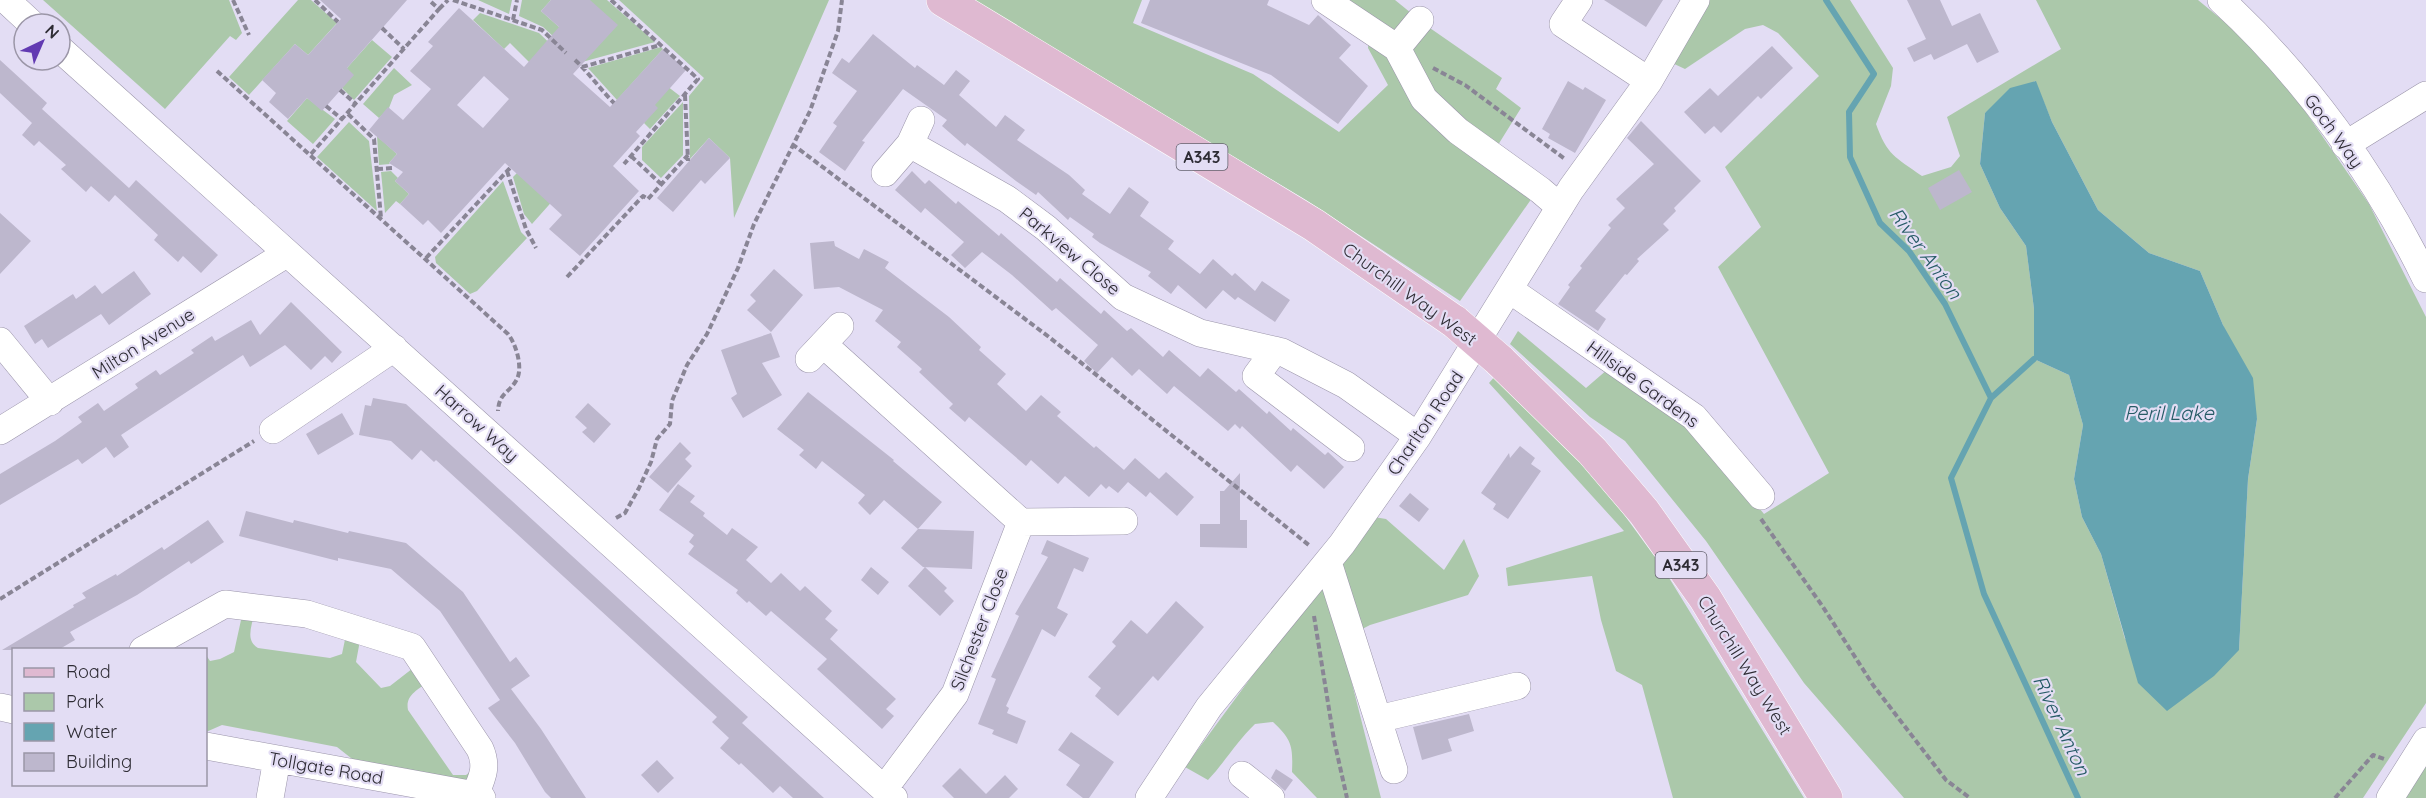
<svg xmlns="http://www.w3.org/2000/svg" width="2426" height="798" viewBox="0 0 2426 798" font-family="Quicksand,sans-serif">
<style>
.green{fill:#abc8aa;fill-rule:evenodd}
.water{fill:#65a4b1}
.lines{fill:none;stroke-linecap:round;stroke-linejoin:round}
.stream{stroke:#65a4b1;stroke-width:6}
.building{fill:#bdb7cd;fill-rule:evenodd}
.minor-casing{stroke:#9b95aa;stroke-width:28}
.major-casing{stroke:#fff;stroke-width:34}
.path{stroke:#898595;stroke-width:4;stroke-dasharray:6 3;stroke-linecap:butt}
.minor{stroke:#fff;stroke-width:27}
.major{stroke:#dfb9d1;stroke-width:33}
.major-bridge-casing{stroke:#fff;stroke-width:34;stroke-linecap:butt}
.major-bridge{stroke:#dfb9d1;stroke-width:33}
.labels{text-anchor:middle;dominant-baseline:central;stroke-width:4.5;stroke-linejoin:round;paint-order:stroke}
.shield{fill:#e3ddf4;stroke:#64616e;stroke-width:1.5}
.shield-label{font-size:16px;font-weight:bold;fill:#2e2c34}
.street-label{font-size:18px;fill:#2e2c34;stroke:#e3ddf4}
.water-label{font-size:20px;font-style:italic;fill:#265b66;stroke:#e3ddf4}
</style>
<rect width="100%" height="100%" fill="#e3ddf4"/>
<path class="green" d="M43,0H229L242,33L236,40L230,36L165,109Z
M298,0H311L337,23L308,55L295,44L249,95L229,77Z
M478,0H512L509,14Z
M522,0H551L541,11L576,42L568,50L543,27L519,16Z
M590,0H607L655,42L582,62Z
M619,0H829L734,218L730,158L709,138L690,159L689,96L704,78Z
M971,0H1142L1133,23L1253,74L1339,132L1388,85L1368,48L1370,19L1341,0H1395L1427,26L1502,78L1496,89L1521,108L1498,145L1546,178L1460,301L1306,200Z
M1699,0H1850L1893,68L1891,86L1876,124C1887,155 1895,157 1922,176L1951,167L1960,156L1947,117L2061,49L2036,0H2198L2238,33L2292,92L2369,204L2426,317V703L2363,798H1904L1804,683L1706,541L1625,441L1590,417L1510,344L1518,331L1586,388L1608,369L1699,433L1764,514L1829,473L1718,267L1761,227L1725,167L1819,76L1778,33L1763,25L1745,29L1685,69L1670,62ZM2035,81L2052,122L2098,210L2149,253L2200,271L2223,325L2257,419L2248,479L2239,650L2125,639L2101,554L2082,517L2074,479L2083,425L2069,375L2034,359V309L2026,246L2000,208L1980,164L1985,113Z
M480,13L539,33L563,56L529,62L510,43L504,49L473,20Z
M372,40L392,57L354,100L342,88L347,68Z
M661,47L663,49L617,100L588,68Z
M394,68L412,85L394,95L389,108L379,118L363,104Z
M667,86L680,96L650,129L644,123L652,103Z
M307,98L335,119L313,144L287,121Z
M683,102V155L661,178L642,160V147Z
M349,122L369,141L377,211L317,157Z
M377,136L397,154L389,163L390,164L379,165Z
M391,171L398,178L395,181L409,194L400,204L396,201L385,213L381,172Z
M517,173L556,197L532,224L524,214L513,177Z
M503,181L521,232L527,238L477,291L470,294L436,263L435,257Z
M1497,374L1568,438L1663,568L1804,798H1673L1642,685L1616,671L1601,620L1592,576L1508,586L1506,568L1624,531L1489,383Z
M1374,517L1386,519L1444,570L1464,539L1479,576L1468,595L1370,625L1341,640L1381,798H1317L1292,772C1293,746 1292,740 1273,722L1255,724C1237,741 1225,762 1208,780L1185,767L1272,649Z
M243,611L254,614C252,626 245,640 258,648L330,658L342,654L347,630L361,635L356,662L381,688L390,686L417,665L428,682C418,690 405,695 408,710L453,775H466L470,772V781L356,762L337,747L222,725L206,732V655L210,661L220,659L234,652Z
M2426,759V798H2405Z"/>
<path class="water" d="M2036,81L2052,122L2098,210L2149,253L2200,271L2223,325L2253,378L2257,419L2248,479L2239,650L2214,676L2167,711L2138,683L2101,554L2082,517L2074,479L2083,425L2069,375L2034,359V309L2026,246L2000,208L1980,164L1985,113L2010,88Z"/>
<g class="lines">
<path class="stream" d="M1826,0L1874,74L1849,112L1850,157L1880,223L1909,251L1945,304L1991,398
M2034,359L1991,398L1951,478L1984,594L2078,798"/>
</g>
<path class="building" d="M320,0H407L347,68L354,75L322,111L307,98L288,119L269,102L276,93L262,80L295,44L308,55L341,19Z
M551,0H590L618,25L573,74L610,107L663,49L686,70L655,105L658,108L636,132L640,136L613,166L639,191L580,256L549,229L562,215L505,163L441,233L428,220L423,225L400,204L409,194L395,181L403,172L389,163L397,154L369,130L388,107L403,120L431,89L410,71L433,46L428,42L459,8L524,67L559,27L541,11ZM484,76L509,99L483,128L457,105Z
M1150,0H1269L1267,5L1309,25L1318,15L1351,45L1339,58L1368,86L1338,124L1271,75L1141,23Z
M1604,0H1663L1646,27Z
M1907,0H1940L1952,26L1980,13L1999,52L1977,63L1967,44L1934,60L1931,54L1914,62L1907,48L1926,39Z
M873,34L915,68L917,65L944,85L956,70L970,81L959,95L996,127L1005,115L1025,130L1017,140L1069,175L1085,190L1082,194L1110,214L1129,187L1149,202L1140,216L1174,241L1168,249L1200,274L1213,259L1232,276L1235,273L1255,291L1262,281L1290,300L1275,322L1238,297L1235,300L1223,290L1206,309L1178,285L1171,294L1148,276L1151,272L1100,243L1092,237L1094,234L1070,217L1068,220L1038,192L1036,195L1016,181L967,143L965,146L942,126L947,120L903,89L862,141L865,142L845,171L819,152L837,126L833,123L857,91L832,73L842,58L849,63Z
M1772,46L1793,68L1761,99L1758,96L1721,133L1714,126L1705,134L1684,112L1710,88L1718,96Z
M0,60L47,103L42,109L95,157L129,188L136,180L218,255L201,273L183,256L178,262L154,240L158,235L115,195L109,202L91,186L86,192L61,169L66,165L39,141L34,146L22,135L32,123L0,93Z
M1568,81L1583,90L1585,87L1606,100L1575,153L1548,138L1550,134L1542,129Z
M1641,121L1701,181L1674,208L1676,211L1663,224L1669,230L1637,259L1639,261L1627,275L1625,274L1595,311L1606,319L1598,331L1558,304L1570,287L1568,285L1582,268L1580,266L1611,228L1608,225L1625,208L1616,199L1654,164L1627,138Z
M709,138L730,158L705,184L701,180L673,212L657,198Z
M1959,170L1972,192L1940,210L1928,188Z
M912,171L925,184L929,180L956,204L958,201L999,236L1001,233L1057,282L1060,278L1101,314L1104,310L1127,331L1131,328L1163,357L1169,350L1200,377L1208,368L1236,392L1239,389L1267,414L1269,411L1291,431L1293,428L1325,455L1328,452L1344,467L1324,489L1297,465L1291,472L1242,426L1240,429L1235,424L1228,431L1174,386L1167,394L1139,369L1132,376L1112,357L1097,373L1084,361L1098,345L1056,308L1052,311L1012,275L982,252L965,268L951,255L964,242L925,208L921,213L895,190Z
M0,213L31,241L0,274Z
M834,241L835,246L859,259L864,249L889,262L885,268L949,317L981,347L979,350L1006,374L997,384L1026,411L1041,395L1061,412L1057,416L1094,448L1096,446L1124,470L1135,458L1159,479L1166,472L1194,497L1177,516L1150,492L1146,497L1128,482L1118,493L1109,486L1106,489L1101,484L1089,497L1065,476L1058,484L1031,460L1026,466L969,417L965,422L949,408L953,404L919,372L922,369L897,347L901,342L875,321L883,310L839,287L814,289L810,243Z
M774,269L803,295L771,332L747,310L756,301L750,295Z
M134,271L151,294L109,325L101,314L48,348L42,339L35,344L24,326L73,294L76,299L95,285L102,294Z
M291,302L342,352L332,363L325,356L311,370L285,345L250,367L243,355L121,435L129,447L114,458L106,447L82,464L78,459L0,505V474L55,441L82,422L78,417L98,403L104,411L138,388L135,384L156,370L160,375L194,353L191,350L212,336L215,341L251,320L260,335Z
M771,333L780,357L762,363L782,395L743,418L731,398L737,394L721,350Z
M808,392L894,460L893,461L942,502L918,529L974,531L972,569L923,567L901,548L918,529L884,500L870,515L858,503L865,495L822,461L816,469L799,455L804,450L777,429Z
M373,398L406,404L748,717L742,723L824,798H793L780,786L773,793L741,763L739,765L720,748L729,738L712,722L717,717L436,460L434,462L421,450L412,460L391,441L359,435L365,405L371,406Z
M588,403L611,424L594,443L582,432L587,428L575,417Z
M342,413L354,434L318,455L306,434Z
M680,442L691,453L685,459L692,466L668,493L649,477Z
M1520,446L1535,458L1531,464L1541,471L1508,519L1493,509L1496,504L1481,493L1509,453L1510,458Z
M1240,473V520H1247V548L1200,547V524H1220V491H1224Z
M678,484L695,496L690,502L705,513L703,516L727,535L732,528L758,547L746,560L771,583L781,573L800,591L805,586L832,611L825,619L838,630L830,639L896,699L886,709L894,716L882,729L817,669L827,659L771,611L766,616L749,601L747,603L736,593L738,590L688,554L694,546L689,542L694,535L659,510Z
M1410,493L1429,509L1419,522L1399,506Z
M246,511L293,523L294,520L348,533L349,531L406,543L463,592L510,662L516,657L530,676L511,689L541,729L586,798H551L545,792L515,743L488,708L500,700L440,611L391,569L338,558V561L239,536Z
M208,520L224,542L191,564L189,561L137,595L70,632L75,640L58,650H2L74,607L73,605L86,598L82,593L116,574L117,576L162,547L164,550Z
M1047,540L1089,558L1083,572L1074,568L1057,608L1068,614L1055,637L1042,629L1006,706L1009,708L1007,713L1026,721L1017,744L992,734L994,730L978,724L996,679L991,677L1019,616L1015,614L1048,557L1041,554Z
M871,567L889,582L878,595L861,580Z
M925,567L947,588L944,591L954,601L940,616L908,586Z
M1176,601L1204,627L1158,681L1153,676L1118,716L1095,696L1101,688L1088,677L1116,646L1112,642L1131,620L1147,634Z
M1469,714L1474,731L1448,739L1452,751L1422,760L1413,727Z
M1071,732L1114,762L1089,798H1083L1066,785L1080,765L1058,750Z
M657,760L674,778L658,793L641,775Z
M960,768L986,794L1005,775L1018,789L1009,798H954L942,786Z
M1276,769L1293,780L1285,791L1271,778Z"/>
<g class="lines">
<g class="minor-casing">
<path id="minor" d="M6,0L32,24
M1325,0L1397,48L1424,99L1458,131L1540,190L1560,207
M1579,0L1563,24L1649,81
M2221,0C2305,77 2376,176 2426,279
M1397,48L1420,20
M60,49L894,798
M910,144L921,120
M2345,145L2426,95
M885,173L910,144L1007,199L1046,228L1123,297L1200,333L1282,352L1346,385L1418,436
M1510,290L1694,417L1761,496
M0,341L50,402
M823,344L1021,522L1124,521
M1275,350L1256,376L1351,448
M809,359L840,326
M273,430L394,348
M0,431L286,254
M1328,562L1394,770
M143,650L225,604L307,614L412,647L480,749C488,767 482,778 475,795
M0,707L14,710
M1378,719L1517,686
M206,746L475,795L482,798
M1242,775L1271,798
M884,789L955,694L1021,522
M270,798L277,759
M1149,798L1209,707L1342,544L1418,436L1571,189L1649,81L1696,0
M2390,798L2426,741"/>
</g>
<g class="major-casing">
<path id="major" d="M943,0L1314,225L1455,322
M1499,360L1592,451L1644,512L1705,598L1826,798"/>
</g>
<path class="path" d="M233,0L249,35
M315,0L338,22
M453,0L542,30L566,53
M611,0L698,79L624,164
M439,9L448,0
M513,20L517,0
M382,28L404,49
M575,60C589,73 600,89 614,103
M582,67L660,45
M1433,68L1465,85L1565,159
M217,71L508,334C516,344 523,367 517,379C510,393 499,392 498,411
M340,90L356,104
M685,95L688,161
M326,106L343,120
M348,114L374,139L381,218
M792,144L1049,337L1310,546
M311,154L439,9L429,0
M631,156L661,184
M377,169L394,168
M507,171L526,229L536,248
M426,258L510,168
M567,277L643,196L648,199L688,155
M616,518L625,513L639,488L651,462L657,439L670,424L672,401L687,365L707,334L738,268L754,224L810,111L838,31L842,0
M1761,519L1823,607L1873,685L1946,780L1970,798
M0,599L254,441
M1314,616L1334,740L1347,798
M2335,798L2373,755L2384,759"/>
<use href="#minor" class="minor"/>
<use href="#major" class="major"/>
<g class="major-bridge-casing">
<path id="major-bridge" d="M1455,322L1499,360"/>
</g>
<use href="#major-bridge" class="major-bridge"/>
</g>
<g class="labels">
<g class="shield">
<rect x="1176.5" y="144" width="51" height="26" rx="4.5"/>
<rect x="1655.5" y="552" width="51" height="26" rx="4.5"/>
</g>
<g class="shield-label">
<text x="1202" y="157">A343</text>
<text x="1681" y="565">A343</text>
</g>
<g class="street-label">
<text transform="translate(2334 131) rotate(54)">Goch Way</text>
<text transform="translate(1070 251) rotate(40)">Parkview Close</text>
<text transform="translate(1410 294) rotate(36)">Churchill Way West</text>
<text transform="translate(143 343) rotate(-32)">Milton Avenue</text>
<text transform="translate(1643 384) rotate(36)">Hillside Gardens</text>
<text transform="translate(477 423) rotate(42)">Harrow Way</text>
<text transform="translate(1425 423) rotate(-56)">Charlton Road</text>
<text transform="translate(979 629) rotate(-69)">Silchester Close</text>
<text transform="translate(1745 665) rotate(58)">Churchill Way West</text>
<text transform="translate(326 768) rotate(10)">Tollgate Road</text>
</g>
<g class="water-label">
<text transform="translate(1926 253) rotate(54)">River Anton</text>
<text x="2169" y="412">Peril Lake</text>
<text transform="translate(2062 725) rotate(65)">River Anton</text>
</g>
</g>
<rect x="12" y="648" width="195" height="138" fill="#e3ddf4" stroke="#9b96a7" stroke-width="1.5"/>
<rect x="24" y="668" width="30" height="9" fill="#dfb9d1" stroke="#9b96a7" stroke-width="1.5"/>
<text x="66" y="678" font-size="18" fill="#2e2c34">Road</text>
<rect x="24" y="693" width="30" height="18" fill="#abc8aa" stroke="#9b96a7" stroke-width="1.5"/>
<text x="66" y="708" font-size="18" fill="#2e2c34">Park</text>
<rect x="24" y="723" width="30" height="18" fill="#65a4b1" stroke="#9b96a7" stroke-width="1.5"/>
<text x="66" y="738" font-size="18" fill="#2e2c34">Water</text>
<rect x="24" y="753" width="30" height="18" fill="#bdb7cd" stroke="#9b96a7" stroke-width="1.5"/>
<text x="66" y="768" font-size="18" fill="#2e2c34">Building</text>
<g transform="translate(42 42) rotate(44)"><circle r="28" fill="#e3ddf4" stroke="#9b96a7" stroke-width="1.5"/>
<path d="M0-4.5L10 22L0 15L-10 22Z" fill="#623ab2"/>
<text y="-9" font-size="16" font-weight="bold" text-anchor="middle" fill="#2e2c34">N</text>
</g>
</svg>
